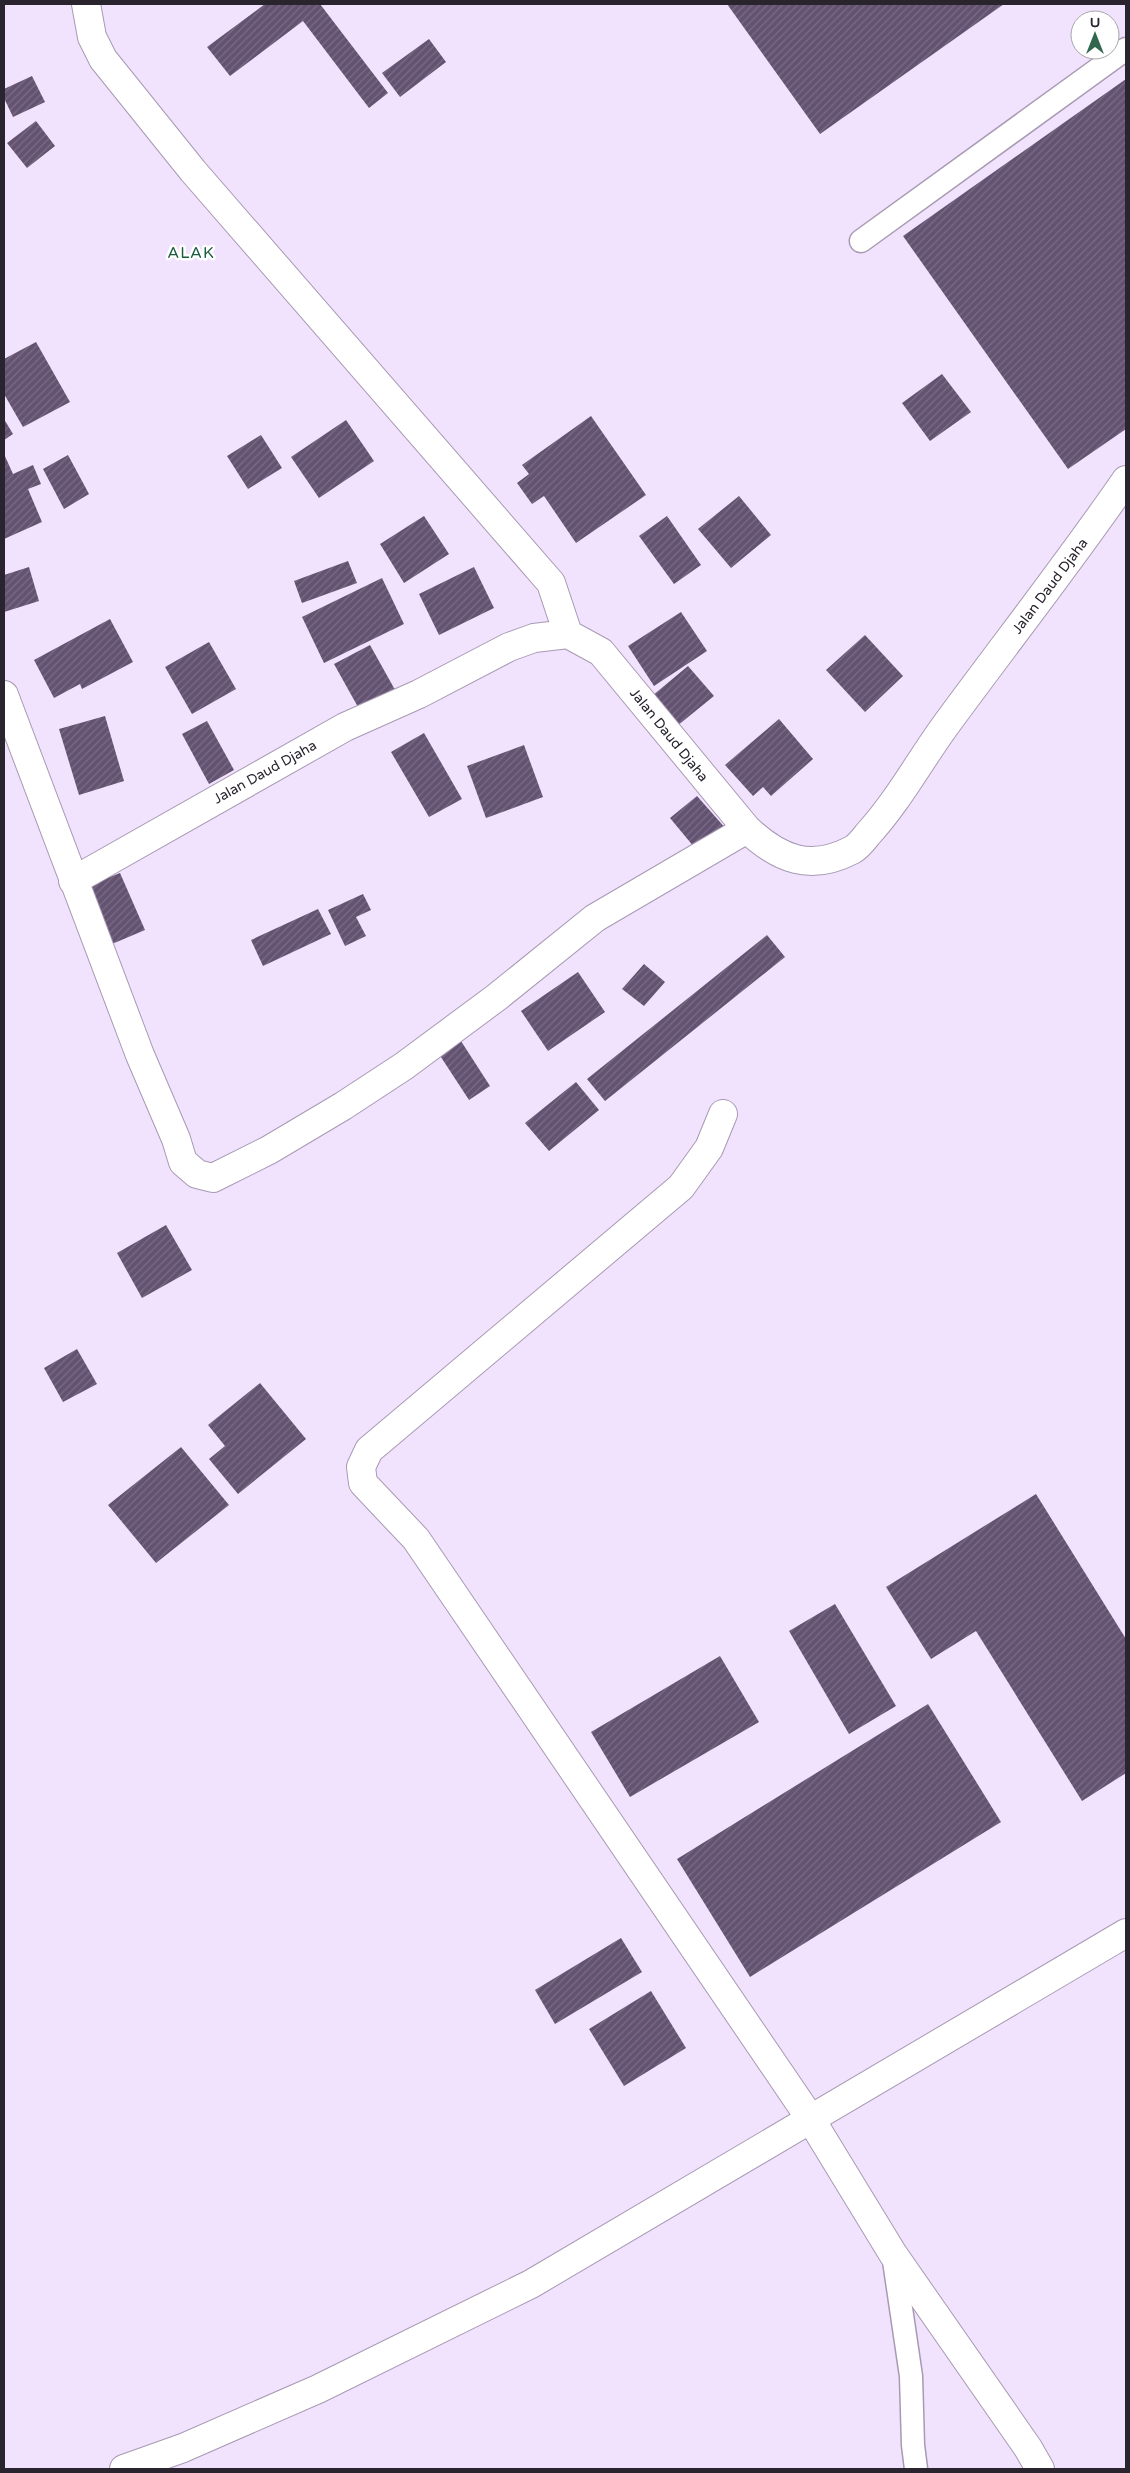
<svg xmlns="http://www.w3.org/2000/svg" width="1130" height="2473" viewBox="0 0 1130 2473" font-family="'Varela Round',sans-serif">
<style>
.building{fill:url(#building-hatch)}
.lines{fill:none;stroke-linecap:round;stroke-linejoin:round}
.service-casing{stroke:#a89ab3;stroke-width:25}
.minor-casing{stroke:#a89ab3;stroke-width:30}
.tertiary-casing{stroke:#a89ab3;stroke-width:30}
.service{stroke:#fff;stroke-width:22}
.minor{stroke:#fff;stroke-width:28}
.tertiary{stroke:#fff;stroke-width:28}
.labels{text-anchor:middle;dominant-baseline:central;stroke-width:5;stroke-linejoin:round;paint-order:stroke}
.street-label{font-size:14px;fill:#29242e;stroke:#fff}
.quarter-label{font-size:16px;letter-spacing:1px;fill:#1c5b3f;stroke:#fff}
</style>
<defs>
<pattern id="building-hatch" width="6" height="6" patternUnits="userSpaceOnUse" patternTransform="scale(1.25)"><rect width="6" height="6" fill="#635271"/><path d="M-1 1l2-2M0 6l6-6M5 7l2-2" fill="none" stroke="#7a6d85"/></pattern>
</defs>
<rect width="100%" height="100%" fill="#f1e2fd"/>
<path class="building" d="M265,4H320L388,93L369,108L303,21L230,76L207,47Z
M727,4H1004L820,134Z
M429,39L446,62L400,97L382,73Z
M32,76L45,102L13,117L4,98V89Z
M1126,79V429L1068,469L903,236Z
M36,121L55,146L27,168L7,143Z
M36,342L70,402L23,427L4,394V359Z
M942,374L971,412L930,441L902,403Z
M591,416L646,495L576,543L544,496L532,504L517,483L529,474L522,465Z
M4,419L13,434L4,440Z
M346,420L374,461L319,498L291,457Z
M261,435L282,468L248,489L227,456Z
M4,454L13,474L33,465L41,484L28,489L42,522L4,539Z
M68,455L89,494L64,509L43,469Z
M739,496L771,535L731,568L698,529Z
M424,516L449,554L404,583L380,544Z
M667,516L701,565L674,584L639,536Z
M348,561L357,583L302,603L294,581Z
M29,567L39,601L4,612V575Z
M474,567L494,608L439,635L419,594Z
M382,578L404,624L324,663L302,617Z
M681,612L707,651L654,686L628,646Z
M110,619L133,662L82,689L80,684L54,698L34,660Z
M865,635L903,676L865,712L826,670Z
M209,642L236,689L192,714L165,667Z
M370,645L399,697L363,716L334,664Z
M688,666L714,696L677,726L652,696Z
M105,716L124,781L79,795L59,729Z
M779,719L813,759L771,796L763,787L753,796L725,765Z
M207,721L234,770L209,784L182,734Z
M424,733L462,799L429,817L391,752Z
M524,745L543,797L486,818L467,766Z
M697,796L727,830L699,853L670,818Z
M120,873L145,930L112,944L87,886Z
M363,894L371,910L356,917L366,936L345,946L328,910Z
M318,909L331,934L263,966L251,940Z
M767,935L785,957L605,1101L587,1079Z
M644,964L665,982L644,1006L622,989Z
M578,972L605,1012L548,1051L521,1011Z
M459,1038L490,1086L469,1100L437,1051Z
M576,1082L599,1110L549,1151L525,1123Z
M166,1225L192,1270L142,1298L117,1253Z
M77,1349L97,1384L63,1402L44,1368Z
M260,1383L306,1439L238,1494L209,1459L225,1446L208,1425Z
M181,1447L229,1505L156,1563L108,1505Z
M1036,1494L1126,1639V1773L1082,1801L976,1631L931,1659L886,1587Z
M835,1604L896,1706L849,1734L789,1631Z
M720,1656L759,1722L630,1797L591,1732Z
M928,1704L1001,1822L750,1977L677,1859Z
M621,1938L642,1972L555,2024L535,1990Z
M651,1991L686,2048L624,2086L589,2029Z"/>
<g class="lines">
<g class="service-casing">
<path id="service" d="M861,241L1126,49
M893,2254L911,2376L913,2445L916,2469"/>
</g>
<g class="minor-casing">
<path id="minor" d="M86,4L92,37L103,59L193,171L551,583L568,634
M4,695L140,1055L176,1139L183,1162L197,1174L213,1178L269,1150L343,1106L404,1066L497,997L595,918L747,829
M73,881L345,727L419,694L509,647L534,638L568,634L601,652L747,829C779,859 810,872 852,850C858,847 864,839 868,834C898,801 919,762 945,726C1005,644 1068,564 1126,480
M723,1114L709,1148L681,1187L369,1450L361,1467L363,1483L416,1539L810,2118L893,2254L1028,2448L1040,2469"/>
</g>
<g class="tertiary-casing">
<path id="tertiary" d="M124,2469L183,2448L318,2389L531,2284L1126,1933"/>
</g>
<use href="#service" class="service"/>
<use href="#minor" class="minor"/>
<use href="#tertiary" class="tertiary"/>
</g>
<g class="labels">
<g class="street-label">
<text transform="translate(1050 586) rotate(-53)">Jalan Daud Djaha</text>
<text transform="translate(669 735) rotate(51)">Jalan Daud Djaha</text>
<text transform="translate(265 772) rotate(-29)">Jalan Daud Djaha</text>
</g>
<g class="quarter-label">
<text x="191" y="253">ALAK</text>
</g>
</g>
<rect width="1130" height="2473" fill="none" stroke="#29242e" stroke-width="10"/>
<g transform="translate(1095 35)"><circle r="24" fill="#ffffff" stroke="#a9a7ab"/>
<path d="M0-4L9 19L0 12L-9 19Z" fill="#32674d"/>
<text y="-8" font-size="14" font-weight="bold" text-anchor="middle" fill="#29242e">U</text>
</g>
</svg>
